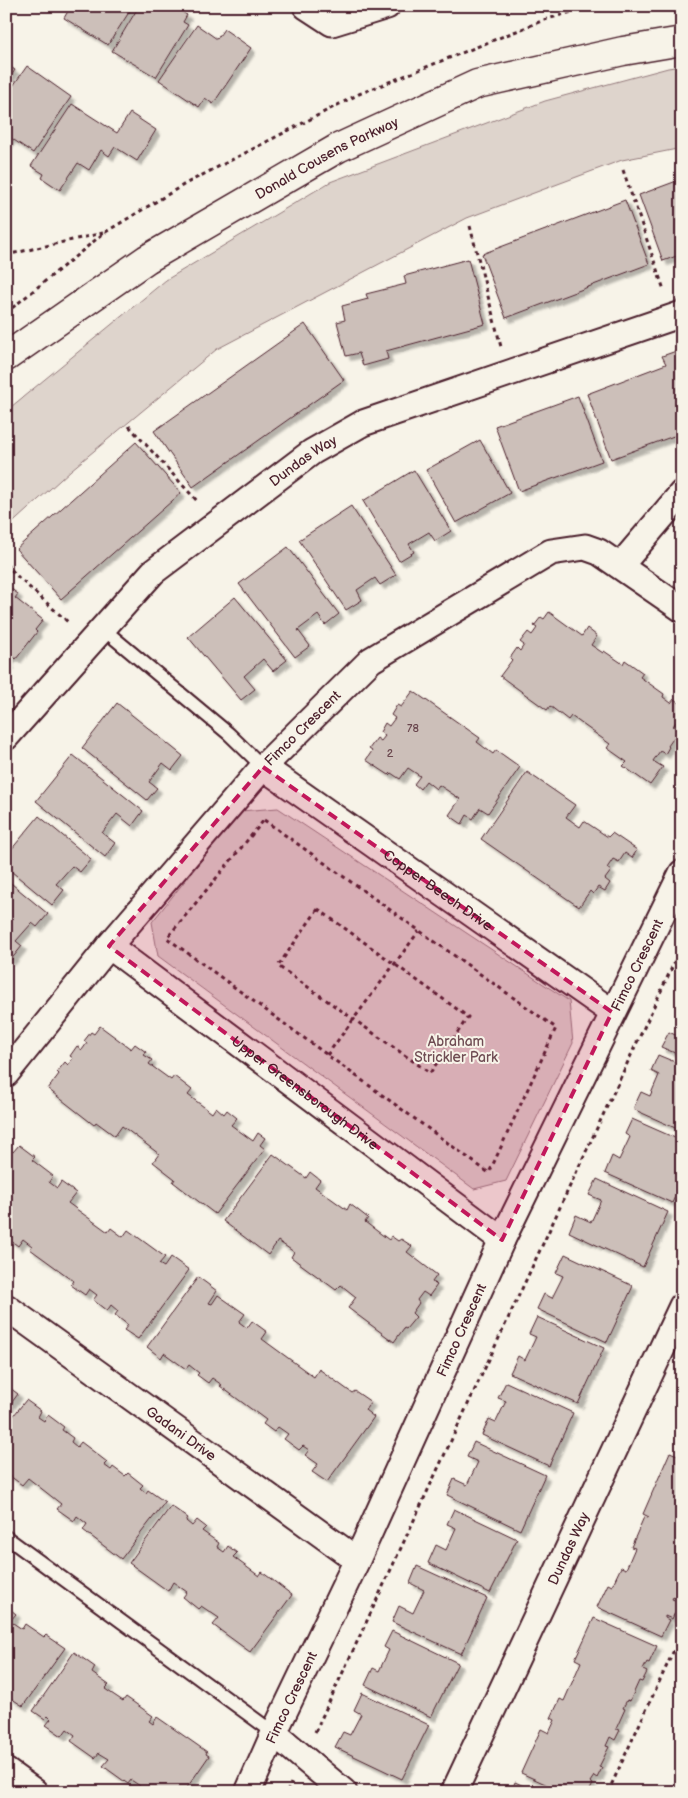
<svg xmlns="http://www.w3.org/2000/svg" width="688" height="1798" viewBox="0 0 688 1798" font-family="'Balsamiq Sans',sans-serif">
<style>
.green{fill:#ded4cc;stroke:#947a7c}
.building{fill:#ccbfb9;stroke:#4a1f2b;filter:url(#shadow)}
.lines{fill:none;stroke-linecap:round;stroke-linejoin:round}
.service-casing{stroke:#4a1f2b;stroke-width:16}
.minor-casing{stroke:#4a1f2b;stroke-width:29}
.secondary-casing{stroke:#4a1f2b;stroke-width:31}
.path{stroke:#4a1f2b;stroke-width:3;stroke-dasharray:4 4;stroke-linecap:butt}
.service{stroke:#f7f3e8;stroke-width:12}
.minor{stroke:#f7f3e8;stroke-width:25}
.secondary{stroke:#f7f3e8;stroke-width:28}
.marked{fill:#c2185b;fill-opacity:0.2;stroke:#c2185b;stroke-width:4;stroke-dasharray:10 6;stroke-linejoin:round}
.labels{text-anchor:middle;dominant-baseline:central;stroke-width:4;stroke-linejoin:round;paint-order:stroke}
.number-label{font-size:11px;fill:#6a474e}
.street-label{font-size:14px;fill:#4a1f2b;stroke:#f7f3e8}
.park-label{font-size:14px;fill:#6f4c53;stroke:#f7f3e8}
</style>
<defs>
<filter id="shadow"><feDropShadow dx="4.5" dy="4.5" stdDeviation="1" flood-color="#0004"/></filter>
</defs>
<rect width="100%" height="100%" fill="#f7f3e8"/>
<filter id="ink" filterUnits="userSpaceOnUse"><feTurbulence type="fractalNoise" baseFrequency=".02" numOctaves="2"/><feDisplacementMap in="SourceGraphic" scale="10" xChannelSelector="R" yChannelSelector="G"/><feConvolveMatrix kernelMatrix="1 2 1 2 8 2 1 2 1" color-interpolation-filters="sRGB"/></filter>
<g filter="url(#ink)">
<path class="green" d="M682,66V148L622,160L467,218L217,349L71,470L6,529V411L166,280L330,182L545,101L668,68Z
M278,808L569,1001L573,1043L506,1181L474,1189L158,956L152,922L241,811Z"/>
<path class="building" d="M71,6H133L108,45L64,18Z
M139,6H172L187,15L183,22L188,25L156,77L112,51Z
M197,25L217,39L224,29L251,48L213,104L205,98L199,107L159,80Z
M6,64L15,70L6,83Z
M27,66L71,97L33,153L11,138L6,146V96Z
M72,104L117,133L130,113L156,130L137,161L115,147L109,156L101,150L89,170L78,163L60,190L42,178L44,174L31,166Z
M682,179V254L663,261L639,195Z
M625,200L649,264L506,318L482,254Z
M468,259L485,324L386,351L388,359L363,366L359,353L346,356L337,322L345,320L342,306L368,299L366,294L406,284L404,276Z
M305,324L344,380L193,487L154,431Z
M682,349V433L611,459L587,394L666,364L662,356Z
M578,396L602,461L519,491L495,426Z
M480,440L510,493L456,523L426,470Z
M136,442L181,493L61,599L16,549Z
M414,470L451,531L435,541L429,532L409,544L414,552L399,561L363,501Z
M351,506L396,575L380,585L375,578L357,590L362,600L346,610L299,540Z
M288,547L339,614L325,625L318,615L298,630L310,646L295,657L239,584Z
M6,585L18,594L15,598L43,620L35,630L37,632L16,659L13,656L7,662L10,664L6,669Z
M235,597L287,660L273,671L263,659L244,676L255,689L241,700L188,637Z
M549,612L582,636L587,628L597,636L591,645L603,653L604,651L623,664L625,660L643,673L640,677L664,694L663,697L671,703L674,699L682,705V714L673,726L679,730L668,746L669,747L665,754L660,751L653,761L663,767L650,785L623,766L627,762L607,748L610,744L571,716L568,720L550,706L547,710L500,676L512,660L510,658L517,648L520,651L524,645L520,642L528,632L532,635L537,628L534,626L541,617L544,619Z
M413,691L480,738L477,742L493,754L496,750L520,767L488,813L480,808L473,819L467,815L462,824L449,815L460,799L439,785L436,789L426,781L420,789L414,784L420,776L408,768L400,779L391,773L389,775L366,760L372,751L369,749L377,738L381,741L385,736L380,732L385,723L389,726L395,718L391,715L397,705L401,707Z
M117,703L183,756L172,770L163,763L149,782L157,788L147,800L82,748Z
M73,755L143,811L132,826L117,814L102,833L115,843L105,857L36,801Z
M527,772L575,805L566,817L580,827L584,821L608,837L612,833L637,850L632,858L625,853L619,862L613,859L607,868L611,871L605,879L610,883L605,891L598,887L593,894L590,891L579,907L481,839Z
M39,816L91,859L80,872L72,866L56,884L64,890L52,905L6,867V856Z
M6,879L48,914L37,927L32,923L16,941L22,946L10,961L6,958Z
M100,1026L131,1049L135,1044L146,1052L144,1055L152,1060L149,1064L171,1080L174,1076L192,1090L188,1095L212,1113L216,1107L224,1114L227,1110L237,1118L231,1125L253,1141L258,1133L265,1138L260,1145L265,1149L215,1214L173,1182L175,1179L153,1162L159,1154L122,1126L115,1136L96,1122L94,1125L48,1089L59,1074L57,1072L65,1062L68,1065L73,1058L70,1056L77,1046L82,1050L87,1043L84,1041L91,1032L94,1034Z
M669,1032L682,1038V1056L661,1047Z
M658,1055L682,1065V1131L633,1109L641,1092L650,1096L659,1075L651,1071Z
M632,1119L682,1141V1182L672,1203L605,1173L612,1156L619,1160L630,1137L625,1134Z
M19,1145L35,1157L32,1160L53,1176L49,1182L57,1188L61,1182L76,1193L68,1203L108,1232L111,1228L123,1237L128,1230L165,1257L159,1264L164,1267L171,1257L189,1270L138,1339L124,1330L128,1325L115,1315L118,1311L111,1305L107,1311L93,1300L97,1295L89,1289L85,1295L71,1285L74,1281L30,1249L32,1246L23,1239L18,1246L6,1237V1147L13,1152Z
M273,1154L306,1178L310,1172L320,1180L315,1187L347,1210L350,1204L368,1218L365,1222L389,1240L391,1236L398,1241L401,1239L412,1246L407,1252L437,1275L432,1282L437,1285L429,1296L423,1292L417,1300L419,1303L412,1313L416,1317L406,1329L404,1328L394,1342L348,1308L356,1297L341,1285L336,1290L291,1257L294,1252L278,1241L268,1255L223,1221Z
M597,1179L668,1212L643,1267L569,1232L576,1215L591,1222L601,1200L589,1195Z
M565,1254L633,1286L607,1342L537,1309L544,1294L552,1298L563,1276L556,1273Z
M198,1277L217,1291L209,1303L212,1304L218,1295L245,1314L239,1322L247,1328L252,1321L267,1332L262,1339L314,1377L319,1369L352,1393L355,1391L371,1402L365,1410L374,1417L327,1482L312,1472L318,1464L305,1455L309,1450L303,1446L299,1450L284,1439L288,1434L278,1427L274,1432L263,1424L266,1420L220,1386L222,1385L212,1378L208,1383L197,1375L199,1373L189,1365L186,1369L164,1353L161,1358L147,1347Z
M537,1317L604,1348L578,1404L510,1373L518,1356L525,1360L536,1337L529,1334Z
M506,1382L573,1413L549,1466L482,1435L489,1419L496,1422L506,1401L498,1398Z
M6,1385L18,1394L6,1410Z
M26,1400L41,1411L38,1417L44,1421L48,1415L64,1427L62,1430L73,1438L71,1442L77,1447L81,1442L107,1462L104,1465L111,1470L113,1467L125,1476L128,1473L143,1485L140,1488L146,1493L148,1490L165,1502L121,1559L83,1530L87,1524L77,1516L74,1521L57,1509L61,1504L28,1478L22,1485L6,1473V1425Z
M474,1442L545,1475L520,1530L447,1495L454,1479L467,1485L478,1462L467,1457Z
M670,1452L682,1457V1593L678,1592L676,1598L673,1597L672,1599L680,1602L672,1619L665,1616V1618L669,1620L661,1636L597,1607L608,1584L612,1586L621,1567L626,1569L635,1548L631,1547L644,1517L648,1518L649,1517L643,1514Z
M171,1506L188,1518L186,1521L192,1526L197,1520L206,1527L202,1531L219,1543L217,1547L224,1552L228,1546L237,1553L233,1557L259,1576L262,1572L292,1595L250,1652L213,1625L219,1618L201,1606L198,1609L183,1597L187,1592L173,1582L168,1591L129,1563Z
M454,1509L517,1539L490,1593L428,1563L436,1545L446,1550L456,1528L447,1524Z
M417,1566L487,1598L461,1654L392,1622L399,1606L413,1613L424,1590L410,1583Z
M6,1606L16,1614L10,1621L22,1629L25,1624L44,1637L46,1635L65,1648L23,1706L9,1697L12,1693L6,1689Z
M594,1618L657,1646L649,1663L647,1662L643,1670L647,1672L642,1682L639,1681L630,1701L627,1700L623,1708L625,1709L616,1729L620,1730L615,1740L610,1737L606,1746L609,1747L599,1767L602,1768L597,1778L594,1776L590,1782L593,1784L589,1792H563L521,1773L541,1729L549,1733L555,1720L551,1718L560,1699L564,1701L581,1662L575,1659Z
M392,1631L458,1663L431,1717L365,1685L373,1668L379,1671L389,1650L384,1647Z
M74,1652L95,1667L92,1673L109,1685L105,1689L123,1701L126,1697L153,1716L149,1721L153,1724L157,1717L207,1752L206,1754L209,1756L184,1792H138L137,1791L140,1786L131,1780L128,1784L103,1766L109,1759L99,1753L95,1758L71,1741L75,1735L67,1729L62,1736L46,1725L51,1719L48,1716L45,1719L33,1711Z
M362,1693L429,1725L402,1779L335,1747L343,1732L350,1735L361,1714L354,1710Z
M515,1782L537,1792H511Z"/>
<g class="lines">
<g class="service-casing">
<path id="service" d="M102,628L229,734L263,767
M6,1537L274,1733"/>
</g>
<g class="minor-casing">
<g id="minor">
<path d="M306,6L332,23L387,6"/>
<path d="M620,566L682,493"/>
<path id="s1" d="M6,737L153,572L312,452L363,423L682,314"/>
<path id="s2" d="M263,767L612,1012"/>
<path id="s3" d="M109,946L502,1240"/>
<path id="s4" d="M6,1074L109,946L263,767L371,660L551,552L585,547L599,552L682,609"/>
<path id="s5" d="M6,1307L357,1560"/>
<path d="M274,1733L344,1792"/>
<path d="M6,1771L35,1792"/>
<path id="s6" d="M248,1792L274,1733L357,1560L502,1240L682,873"/>
<path id="s7" d="M454,1792L682,1306"/>
</g>
</g>
<g class="secondary-casing">
<g id="secondary">
<path id="s8" d="M6,357L147,259L338,148L477,84L623,51L682,41"/>
</g>
</g>
<path class="path" d="M623,170L664,290
M470,226L501,347
M6,255L103,233
M6,313L104,233L185,184L359,94L544,20L592,6
M129,426L198,502
M6,564L19,578L69,623
M264,820L556,1028L489,1173L167,938Z
M318,909L468,1017L430,1073L278,966Z
M327,1055L419,931
M315,1732L682,946
M287,1792L291,1783
M608,1792L682,1633"/>
<use href="#service" class="service"/>
<use href="#minor" class="minor"/>
<use href="#secondary" class="secondary"/>
</g>
</g>
<path class="marked" d="M263,767L612,1012L502,1240L109,946Z"/>
<g class="labels">
<g class="number-label">
<text x="413" y="728">78</text>
<text x="390" y="753">2</text>
</g>
<g class="street-label">
<text stroke="none"><textPath href="#s8" startOffset="378">Donald Cousens Parkway</textPath></text>
<text stroke="none"><textPath href="#s1" startOffset="408">Dundas Way</textPath></text>
<text stroke="none"><textPath href="#s4" startOffset="456">Fimco Crescent</textPath></text>
<text stroke="none"><textPath href="#s2" startOffset="214">Copper Beech Drive</textPath></text>
<text stroke="none"><textPath href="#s6" startOffset="914">Fimco Crescent</textPath></text>
<text stroke="none"><textPath href="#s3" startOffset="245">Upper Greensborough Drive</textPath></text>
<text stroke="none"><textPath href="#s6" startOffset="509">Fimco Crescent</textPath></text>
<text stroke="none"><textPath href="#s5" startOffset="216">Gadani Drive</textPath></text>
<text stroke="none"><textPath href="#s7" startOffset="269">Dundas Way</textPath></text>
<text stroke="none"><textPath href="#s6" startOffset="104">Fimco Crescent</textPath></text>
</g>
<g class="park-label">
<text x="456" y="1041">Abraham<tspan x="456" dy="16">Strickler Park</tspan></text>
</g>
</g>
<rect width="688" height="1798" fill="none" stroke="#f7f3e8" stroke-width="25"/>
<rect x="12" y="12" width="663" height="1773" fill="none" stroke="#4a1f2b" stroke-width="2" filter="url(#ink)"/>
</svg>
